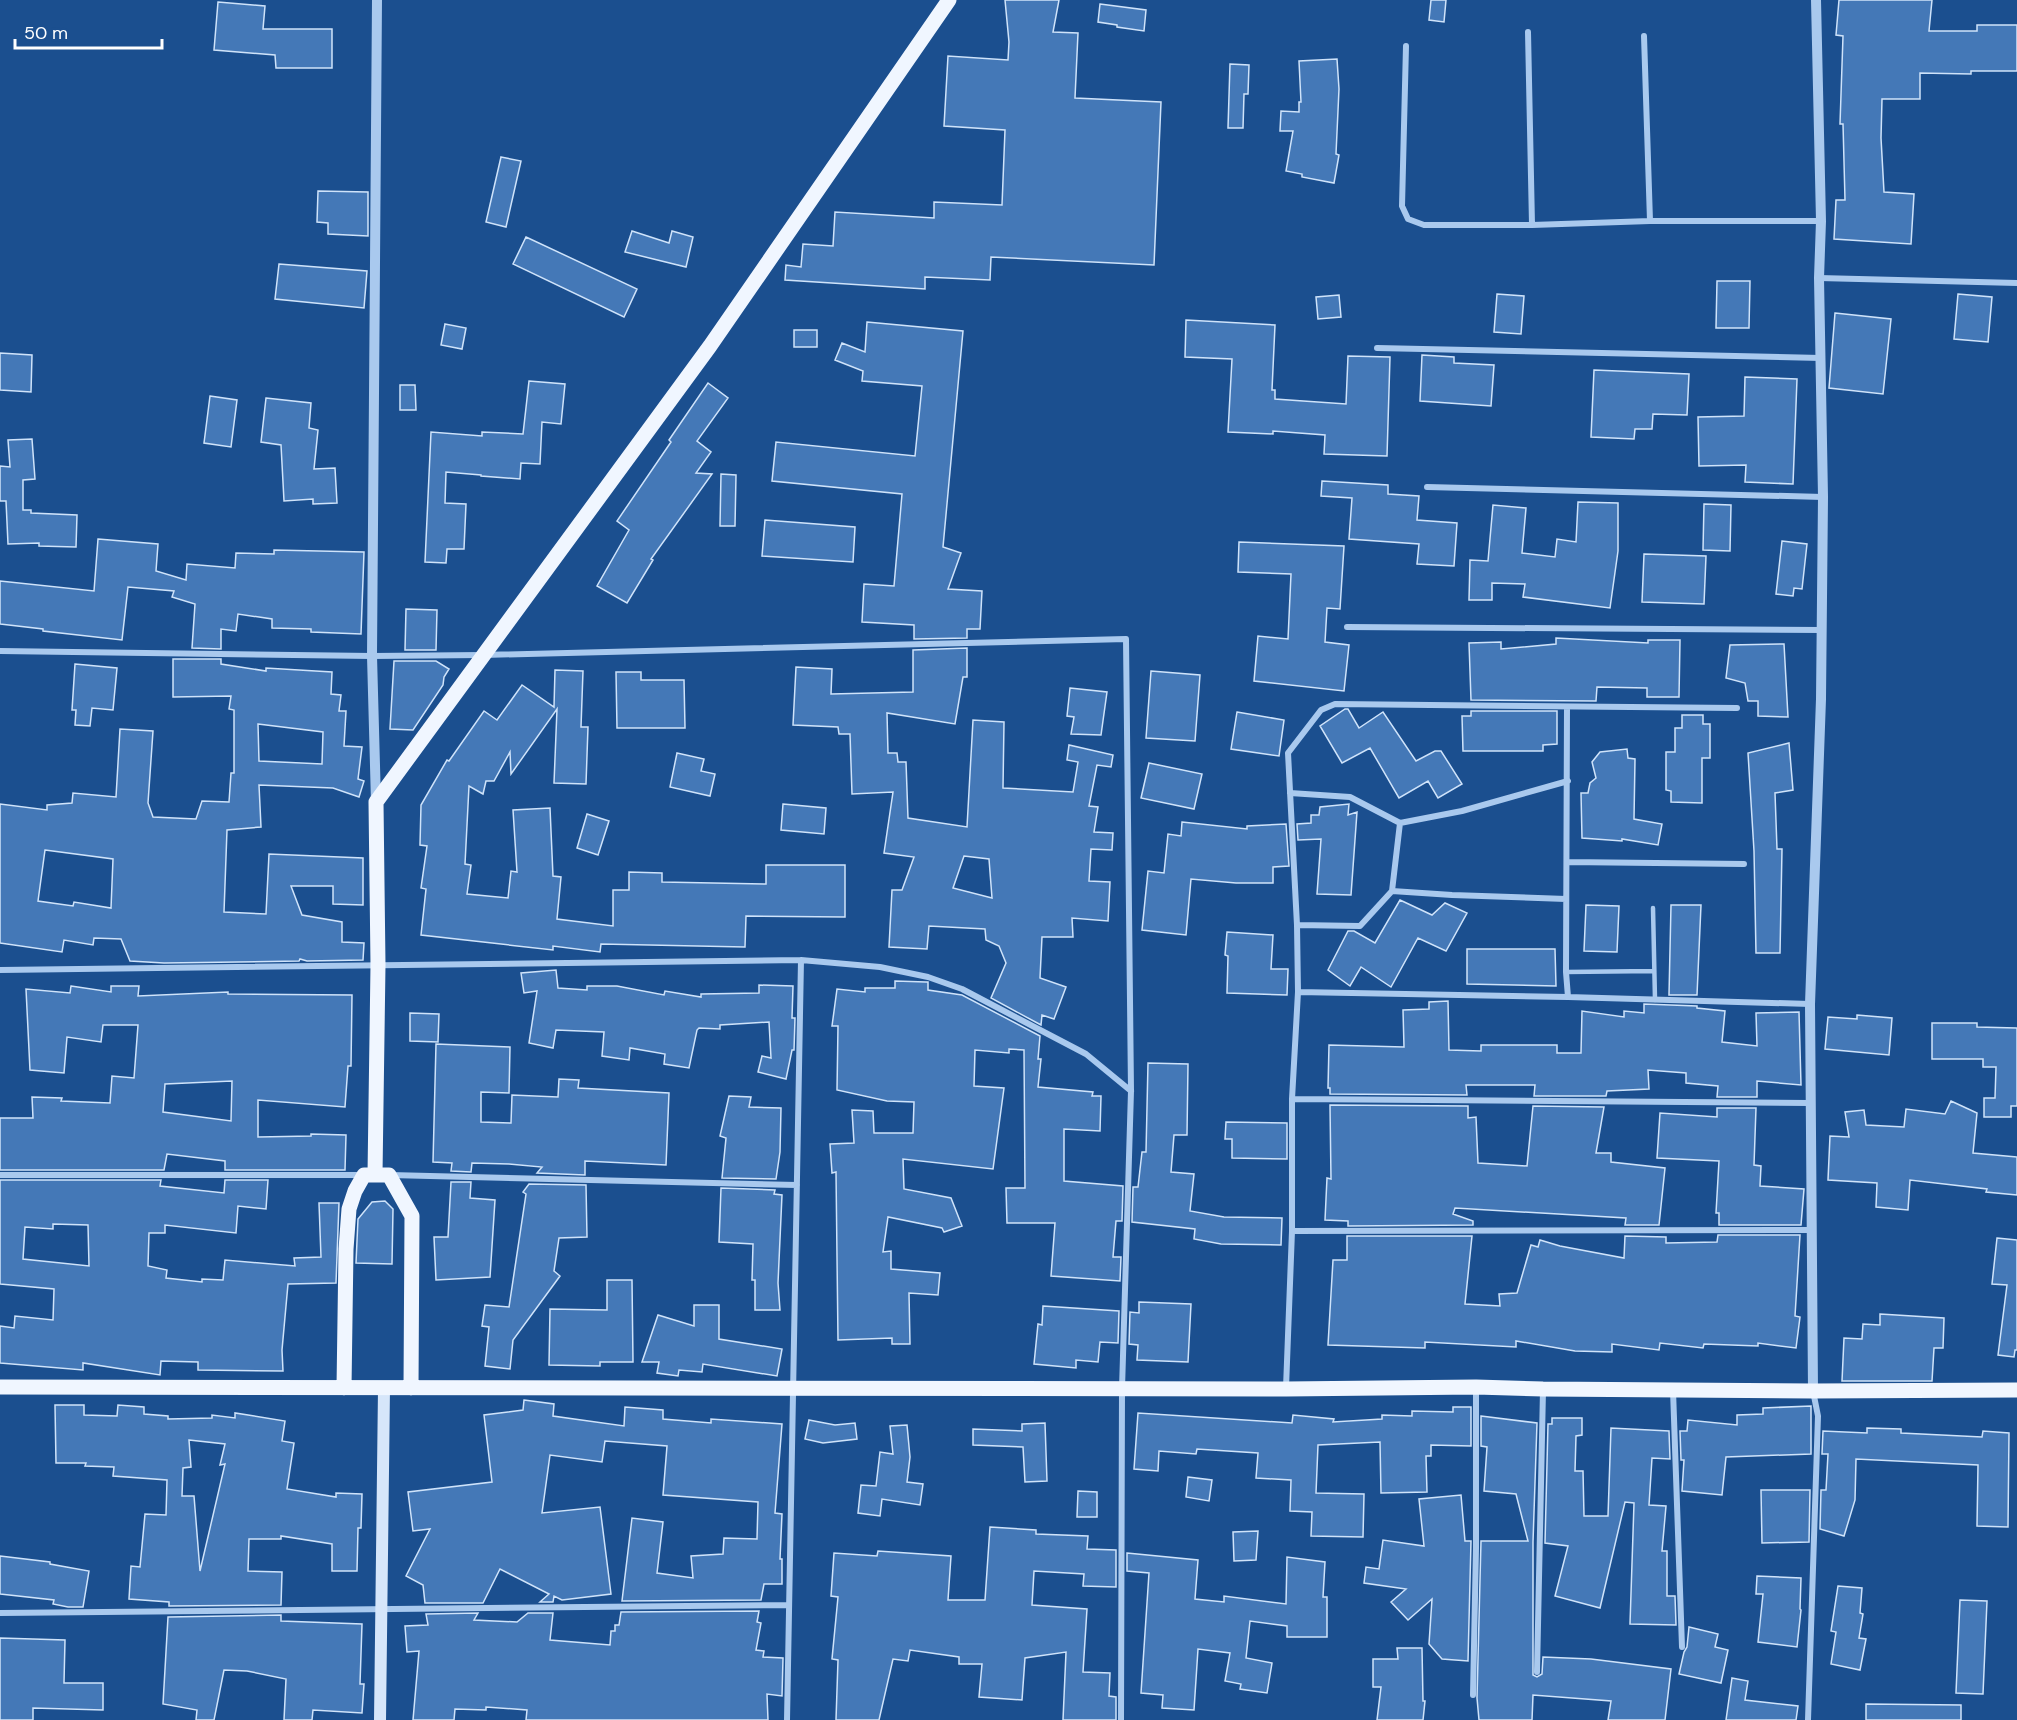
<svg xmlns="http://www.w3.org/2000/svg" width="2017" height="1720" viewBox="0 0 2017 1720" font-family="'DM Sans',sans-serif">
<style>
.building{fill:#4478b7;stroke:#cfe3fa;stroke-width:1.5;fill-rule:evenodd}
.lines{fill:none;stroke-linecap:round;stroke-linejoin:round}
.service{stroke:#a9c9ee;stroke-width:4.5}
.minor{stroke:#a9c9ee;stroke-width:6}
.tertiary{stroke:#a9c9ee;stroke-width:10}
.secondary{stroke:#d6e6fa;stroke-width:12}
.primary{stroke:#f0f6ff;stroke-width:15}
</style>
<rect width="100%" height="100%" fill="#1b4f8f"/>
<path class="building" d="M1005,0H1059L1053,32L1078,33L1075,98L1161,102L1154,265L991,257L990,280L925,277V289L785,280L786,265L801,267L803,244L833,246L835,212L934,218V202L1002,205L1005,130L944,126L948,56L1008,60L1009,42Z
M1431,0H1446L1444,22L1429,20Z
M1839,0H1932L1929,31H1977V25H2017V71H1971V74L1920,73V99H1882L1881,138L1884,192L1914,194L1911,244L1834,239L1836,200H1845L1843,124H1840L1843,36L1836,35Z
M218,2L265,6L263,29H332V68H276L275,55L214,50Z
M1100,4L1146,10L1144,31L1117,27V25L1098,22Z
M1337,59L1339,89L1336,154L1339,155L1334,183L1302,177V174L1286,171L1293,131H1280L1281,111L1299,112V102H1301L1299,61Z
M1230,64L1249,65L1248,94H1244L1243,128H1228Z
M501,157L521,161L506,227L486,222Z
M318,191L368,192V236L328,234V223L317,222Z
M632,231L669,243L672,231L693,237L686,267L625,252Z
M526,237L637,289L624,317L513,264Z
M279,264L367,271L364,308L275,299Z
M1717,281H1750L1749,328H1716Z
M1497,294L1524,296L1521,334L1494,332Z
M1958,294L1992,297L1988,342L1954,339Z
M1339,295L1341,317L1318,319L1316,297Z
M1835,313L1891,319L1883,394L1829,388Z
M1186,320L1275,325L1272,390H1275V399L1346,404L1348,356L1390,357L1387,456L1324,454L1325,435L1273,431V434L1228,432L1232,359L1185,357Z
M867,322L963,331L943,547L961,553L948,589L982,591L980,629H967V638L914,639V625L862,622L864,584L894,586L902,494L772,481L776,442L915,456L922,386L862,381L863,371L835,360L842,343L865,352Z
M445,324L466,328L462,349L441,345Z
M794,330H817V347H794Z
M0,353L32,355L31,392L0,390Z
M1422,355L1454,357V363L1494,365L1491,406L1420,401Z
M1594,370L1689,374L1687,415L1653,414L1652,429H1635L1634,439L1591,437Z
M1745,377L1797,379L1793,484L1745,482L1746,465L1699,466L1698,417L1744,416Z
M529,381L565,384L561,424L542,422L540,464L521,463L520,479L481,476V475L446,472L445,503L466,504L464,549H447L446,563L425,562L431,432L482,436V432L523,434Z
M708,383L728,398L697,441L711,452L696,473L712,474L651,559L653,560L627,603L597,586L629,530L617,521L671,442L669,440Z
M400,385H415L416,410H400Z
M210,396L237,400L231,447L204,443Z
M266,398L311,403L309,428L318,430L314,469L335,468L337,503L313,504V499L284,501L281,445L261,442Z
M32,439L35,479L23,480V510H31V513L77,515L76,547L39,546V543L8,544L6,501H0V466L10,467L8,440Z
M721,474L736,475L735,526H720Z
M1322,481L1388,485V494L1419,496L1417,520L1457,523L1454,566L1417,564L1419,544L1349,539L1352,498L1321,496Z
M1578,502L1618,503V551L1610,608L1523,597L1525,584L1492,583V600H1469L1470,560L1488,561L1493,505L1526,508L1522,553L1555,557L1557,539L1576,542Z
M1704,504L1731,505L1730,551L1703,550Z
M765,520L855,527L853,562L762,556Z
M98,539L158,544L156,571L186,580L187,564L235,568L236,553L274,554V550L364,552L361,634L311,632V629L272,628V619L238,614L236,631L221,629V649L192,648L195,604L172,597L174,591L128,587L122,640L43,631V629L0,624V581L94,591Z
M1782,541L1807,544L1802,589L1794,588L1793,596L1776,594Z
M1239,542L1344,546L1340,609L1327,608L1325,642L1349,645L1344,691L1254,681L1258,636L1288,639L1291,574L1238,572Z
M1644,554L1706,556L1704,604L1642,602Z
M406,609L437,610L436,650H405Z
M1556,638L1648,643V640H1680L1679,697H1647V688L1597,687L1596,701L1471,700L1469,643L1501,642V649L1556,644Z
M1784,644L1788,717L1758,716V701H1748L1745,683L1726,678L1730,645Z
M967,648V677H963L955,724L887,713L888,753H897L898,762H906L908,818L967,827L973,720L1004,722L1003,788L1073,792L1078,762L1067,760L1069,745L1113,755L1111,767L1097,765L1089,806L1098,807L1094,832L1113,833L1112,850L1091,849L1089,881L1110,882L1108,921L1072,918L1073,937H1042L1040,978L1066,987L1054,1019L1042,1015L1041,1025L991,998L1006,963L999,946L986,940L985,929L929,926L927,949L889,947L892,890H902L914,857L884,853L893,792L852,794L850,734H839L838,727L793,725L796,667L832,669L831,694L913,692V650ZM964,856L989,859L992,898L953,888Z
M173,659H221V664L266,671V668L332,672L331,694L341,695L339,711H346L344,746L362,747L358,779L364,781L359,797L333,788L259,785L261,827L227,830L224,912L266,914L269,854L363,858V905L333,904V886H291L302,915L342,922V942L364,943L363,960L307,961L300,959L299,961L164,963L130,961L121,939L94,938L93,945L64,940L62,952L0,943V804L47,810V805L72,803L73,793L116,797L120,729L153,731L148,803L153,817L196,819L202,801L229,802L231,773H234V710L229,709L231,696L173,697ZM258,724L323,732L322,764L259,761ZM45,850L113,859L111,908L74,902L73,906L38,901Z
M394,661H436L449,669L444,677L443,685L413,730L390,729Z
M75,664L117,668L113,710L92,708L90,726L75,725L76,710H72Z
M555,670L583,671L581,727H588L586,784L554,783L557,709L511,774L510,752L494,781H486L483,794L469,786L465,864L471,865L467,894L508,898L511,871L517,872L513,810L550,808L553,876L561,877L557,919L613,926V890H629V872L662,873V882L766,884V865H845V917L746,916L745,947L601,944L600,952L553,946V950L421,935L426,889L421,888L427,846L420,845L421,805L447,760L449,761L484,711L497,720L522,685L554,707Z
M1151,671L1200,675L1195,741L1146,738Z
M616,672H641V680H684L685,728H617Z
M1070,688L1107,692L1101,735L1071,734L1074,717L1067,716Z
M1345,709H1348L1359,728L1383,712L1416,761L1435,751H1441L1462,784L1438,798L1428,781L1399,798L1370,748L1342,763L1320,726Z
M1471,711H1557V744L1543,745V751H1463L1462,716H1471Z
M1237,712L1284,720L1279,756L1231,749Z
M1682,715H1703V724H1710V758H1702V803L1671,802V791L1666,790V752H1675V728H1682Z
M1789,743L1793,790L1775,793L1777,849H1782L1780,953H1756L1754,851L1748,753Z
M1627,749L1628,758L1635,759L1634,819L1662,824L1658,845L1622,839V841L1582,838L1581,793H1588L1590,783L1596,778L1592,762L1600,752Z
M677,753L704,759L701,771L715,774L710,796L670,787Z
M1149,763L1202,774L1194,809L1141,798Z
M783,804L826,808L824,834L781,830Z
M1349,804L1348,815L1357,812L1351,895L1317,894L1321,839L1298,840L1297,824L1311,823V815H1319L1320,807Z
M587,814L609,821L598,855L577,848Z
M1182,822L1247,829V826L1286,824L1289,866L1273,867V883H1236L1191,879L1186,935L1142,930L1148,871L1164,873L1168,834L1181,836Z
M1400,900L1432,915L1445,903L1467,913L1446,951L1418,938L1391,987L1361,967L1350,986L1328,970L1348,931H1354L1375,943Z
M1586,905L1619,906L1617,952L1584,951Z
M1671,905H1701L1697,995H1669Z
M1227,932L1273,935L1271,969H1288L1287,995L1227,993L1228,956L1225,955Z
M1467,949H1555L1556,986L1467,984Z
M556,970L558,988L587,990V986H617L664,995L665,991L701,997V994L759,993V985L793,986L792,1018H795L794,1050H792L786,1079L758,1072L762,1056L771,1058L769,1022L720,1025V1029L699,1028L697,1030L689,1068L664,1064L665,1054L630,1048L629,1060L602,1056L604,1032L556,1030L553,1048L529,1043L537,991L524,993L521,973Z
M895,981L926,982H928V990L962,995L1040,1036L1038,1059H1041L1038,1087L1093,1092L1092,1096H1101L1100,1131L1064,1129V1181L1123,1186L1122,1221H1116L1113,1257H1121L1120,1281L1051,1276L1055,1223H1007L1006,1188H1025L1024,1050L1009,1049V1053L975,1050L974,1086L1004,1088L993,1169L903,1159L904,1189L951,1198L962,1226L944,1232L942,1228L888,1217L883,1252L891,1251V1269L940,1273L938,1295L909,1293L910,1344H892V1338L838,1340L836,1172L832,1173L830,1144L854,1143L852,1110L873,1111L874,1133H913L914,1102L887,1101L837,1090L838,1026H832L837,989L865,992V988H895Z
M71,986L111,992V986H139L138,996L228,992V994L352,995L351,1066H348L345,1107L258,1100V1137L311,1136V1134L346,1135L345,1170H225V1161L167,1154L164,1170H0V1118H33L32,1097L62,1098L61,1101L110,1103L112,1076L134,1078L138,1025H103L101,1042L67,1037L64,1073L30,1070L26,989L70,993ZM232,1081L231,1121L163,1112L165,1084Z
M1448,1001L1449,1050L1481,1051V1045H1557V1053H1581L1582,1011L1624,1017V1011L1644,1013V1004L1697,1006V1008L1725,1011L1722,1042L1757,1046L1756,1013L1799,1012L1801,1085L1757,1081V1097H1717L1718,1086L1686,1083V1073L1648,1070L1649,1089L1607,1091L1606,1096H1534L1535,1085H1466L1467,1095L1330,1094V1088H1328L1329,1045L1404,1047L1403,1010L1429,1009V1002Z
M410,1013L439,1014L438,1042L410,1041Z
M1857,1015L1892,1018L1889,1055L1825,1049L1828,1017L1857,1019Z
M1932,1023H1977V1027L2017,1028V1106H2011V1117H1984V1098H1995L1996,1067H1983V1059H1932Z
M436,1044L510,1047L509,1093L481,1092V1122L511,1123L512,1095L558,1097L559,1079L579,1080L578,1088L669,1093L666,1165L585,1161V1175L537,1173L542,1167L509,1164L472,1163L471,1172L451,1171L452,1163L433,1162Z
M1148,1063L1188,1064L1187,1135H1174L1171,1172L1194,1174L1190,1211L1224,1217L1282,1218L1281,1245L1221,1244L1194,1239L1195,1229L1132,1222L1133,1187H1138L1142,1152H1146Z
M729,1096L751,1097L749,1107L781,1108L780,1152L776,1179L722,1178L726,1138L720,1136Z
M1951,1101L1977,1113L1973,1153L2017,1157V1195L1986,1192L1987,1189L1910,1180L1908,1210L1876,1207L1877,1183L1828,1180L1830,1136L1849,1137L1845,1112L1864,1110L1866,1125L1904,1127L1906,1109L1945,1114Z
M1330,1105L1468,1106V1118L1476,1117L1478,1163L1527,1166L1533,1106L1604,1107L1596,1153H1611V1162L1665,1168L1659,1225H1625L1626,1218L1455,1208L1453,1214L1473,1221V1225L1348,1226V1221L1325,1220L1327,1178L1331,1179Z
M1717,1108H1756L1754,1165L1761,1166L1760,1186L1804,1189L1801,1225H1719V1213H1716L1719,1161L1657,1158L1660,1113L1717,1117Z
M1226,1122L1287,1123V1159L1232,1158V1139H1225Z
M0,1180H161L160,1186L224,1193L225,1180H268L266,1209L238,1206L236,1233L165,1225V1233H149L148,1266L167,1270L166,1278L202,1282V1279L223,1280L225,1260L295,1266L294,1258L321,1257L319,1203H339L336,1283L288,1284L282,1350L283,1371L198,1370V1362L161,1361L160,1375L83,1363V1370L0,1363V1326L14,1328L15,1316L53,1320L54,1289L0,1284ZM53,1224L88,1225L89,1266L23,1259L25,1227L53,1229Z
M451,1182H471L470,1198L495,1200L490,1277L436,1280L434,1237H448Z
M529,1184L586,1185L587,1237L559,1238L554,1271L560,1276L513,1340L510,1369L485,1366L489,1327L482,1326L485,1305L509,1307L526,1194L523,1192Z
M721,1188L775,1190L774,1194L782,1195L778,1283L780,1310H755V1280H752L753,1244L719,1242Z
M385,1201L393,1209L392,1264L356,1263L358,1219L372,1202Z
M1718,1235H1800L1795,1316L1800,1317L1796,1348L1758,1343V1346L1704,1344L1703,1348L1660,1343L1659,1350L1612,1344V1352L1575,1351L1516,1341V1347L1425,1342V1348L1328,1345L1333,1260H1347V1236H1472L1465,1304L1500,1306L1499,1294L1517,1293L1531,1245L1538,1247L1540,1240L1560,1246L1624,1258L1625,1236L1666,1237V1243L1717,1242Z
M1997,1238L2017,1240V1350H2015L2014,1357L1998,1355L2007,1285L1992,1284Z
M607,1280H632L633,1362H600V1366L549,1365L550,1309L607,1310Z
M1139,1302L1191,1304L1188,1362L1137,1360L1138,1345L1129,1344L1130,1312L1139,1313Z
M694,1305H719V1339L782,1349L777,1376L703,1364L702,1372L679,1370L678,1376L657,1373L659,1362H642L658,1315L694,1326Z
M1043,1306L1119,1311L1118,1343L1100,1342L1098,1362L1076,1360V1368L1034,1364L1038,1324L1042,1325Z
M1880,1314L1944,1318L1943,1348H1934L1932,1381H1842L1844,1338L1862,1339L1863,1324L1880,1325Z
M524,1400L554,1404L553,1416L624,1426L625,1407L663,1410V1419L711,1423V1419L782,1424L775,1513L782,1514L780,1559H782V1584H764L761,1600L622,1601L632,1518L663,1522L657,1573L693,1578L691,1556L723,1554L724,1538L757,1539L758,1502L663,1495L667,1446L605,1441L602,1462L550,1455L542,1513L600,1507L611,1594L562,1600L554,1596L553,1602H540L549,1594L500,1569L483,1603H425L423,1585L406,1576L430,1529L413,1531L408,1492L492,1482L484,1415L523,1410Z
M55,1405H84V1415L117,1416L118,1405L144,1407V1414L168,1416V1419L212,1418V1415L235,1418V1413L285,1421L282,1441L294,1443L287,1489L336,1497V1493L362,1494L361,1528H358L357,1571H332V1544L281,1536V1539H249L248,1571L282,1572L281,1605L169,1606V1602L129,1599L131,1566L140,1567L145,1514L166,1515L167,1480L113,1476L114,1467L85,1466L86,1463H56ZM189,1440L225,1444L220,1465L225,1464L200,1571L194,1496H182L183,1468L191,1467Z
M1811,1406V1454L1726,1457L1722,1495L1682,1491L1684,1460H1681L1680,1431H1687L1688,1420L1737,1425V1415L1763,1414V1408Z
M1453,1407H1471V1446L1431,1445V1456H1426L1427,1492L1381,1493L1380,1442L1318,1445L1316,1493L1364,1494L1363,1537L1311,1536L1312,1512L1290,1511L1291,1480L1256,1478L1258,1453L1197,1449L1196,1454L1159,1451L1158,1471L1134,1469L1138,1413L1292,1423L1293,1415L1334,1419L1333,1422L1382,1419V1415L1412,1416V1411L1453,1412Z
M1481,1416L1537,1423L1533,1542V1675L1537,1677L1542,1674L1543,1657L1591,1659L1671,1669L1665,1720H1608L1611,1701L1533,1695L1532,1720H1479L1477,1698L1481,1541H1528L1516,1494L1484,1491L1487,1447L1481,1446Z
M1552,1418H1582V1435L1576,1436L1575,1471H1583L1584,1516H1608L1611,1428L1669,1431L1670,1459L1652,1458L1649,1505L1666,1506L1662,1551H1667V1596H1675L1676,1625L1630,1624L1634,1503L1625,1502L1600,1608L1555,1596L1568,1546L1545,1543L1548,1424H1552Z
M809,1420L835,1425L855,1423L857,1439L823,1443L805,1439Z
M1045,1423L1047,1481L1025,1482L1023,1447L973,1445V1429L1022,1431V1424Z
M907,1425L910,1457L907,1482L923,1484L920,1505L882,1499L880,1516L858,1513L861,1485L876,1486L880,1452L893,1454L890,1426Z
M1867,1428L1901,1429V1433L1982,1437L1983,1431L2009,1433L2008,1527L1977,1526L1978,1465L1856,1459L1855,1500L1844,1536L1820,1529L1821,1490H1826L1828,1454H1822L1823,1431L1867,1433Z
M1188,1477L1212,1480L1209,1501L1186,1497Z
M1761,1490H1810L1809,1542L1762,1543Z
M1078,1491L1097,1492V1517H1077Z
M1461,1495L1465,1541H1471L1468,1661L1442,1659L1429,1644L1432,1599L1408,1620L1391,1602L1406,1589L1364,1583L1366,1567L1379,1569L1383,1540L1424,1546L1419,1499Z
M990,1527L1036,1530V1534L1088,1536L1087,1549L1116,1550V1587L1083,1586L1084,1574L1034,1571L1032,1605L1087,1609L1083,1672L1110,1673L1109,1696L1116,1697V1720H1063L1066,1652L1025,1658L1022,1700L979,1697L982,1664H959V1657L910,1650L908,1661L893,1659L879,1720H836L838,1660L832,1659L838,1597L831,1596L834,1553L877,1556L878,1551L951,1556L948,1600H985Z
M1258,1531L1256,1560L1234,1561L1233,1532Z
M1127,1553L1198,1560L1195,1599L1224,1602V1596L1286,1604L1287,1557L1325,1562L1323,1597H1327V1637H1287V1626L1250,1621L1246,1658L1272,1663L1267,1693L1240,1689L1241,1684L1225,1681L1230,1653L1198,1649L1194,1710L1162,1708L1163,1695L1141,1693L1149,1573L1127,1571Z
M0,1556L50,1562V1564L89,1571L83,1607H68L53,1604L54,1600L0,1594Z
M1757,1576L1801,1578L1800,1609L1801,1610L1797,1647L1758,1642L1763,1594H1756Z
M1838,1586L1862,1588L1860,1613L1863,1614L1859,1638L1866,1639L1860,1670L1831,1664L1836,1632L1831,1631Z
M1960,1600L1987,1601L1983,1694L1956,1693Z
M759,1611L757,1622L761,1623L756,1650L764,1651L763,1657L783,1658L782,1696L767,1694L768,1720H526L527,1710L486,1707V1710L455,1709L454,1720H413L419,1651L407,1652L405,1626L428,1625L426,1614L478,1613L474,1620L517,1622L528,1613H553L550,1640L610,1645L611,1631H615V1625H619L621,1612Z
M281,1615V1621L362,1624L360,1684H364L362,1713L313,1710L312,1720H284L286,1679L247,1671L224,1670L214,1720H196L197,1710L163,1704L168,1617Z
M1689,1627L1718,1634L1715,1647L1728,1650L1721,1683L1679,1674L1684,1652L1687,1647Z
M0,1638L65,1640L64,1683H103V1710L33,1708V1720H0Z
M1397,1648H1422L1423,1701H1425L1423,1720H1377L1381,1687H1373V1659H1398Z
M1732,1678L1748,1681L1745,1700L1798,1706L1796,1720H1726Z
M1866,1704L1961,1705V1720H1866Z"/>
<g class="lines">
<path class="service" d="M1653,908L1655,1000
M1566,972L1654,971"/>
<path class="minor" d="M1528,32L1532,225
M1644,36L1650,221
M1406,46L1402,206L1408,219L1424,225H1532L1650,221H1821
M1819,278L2017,283
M1377,348L1821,358
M1427,487L1823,497
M1347,627L1822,630
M0,651L372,656L483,655L1126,639L1131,1091L1122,1389L1121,1720
M1567,707L1566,972L1568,997
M1290,793L1350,797L1400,823L1392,891L1452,895L1566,899
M1400,823L1462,811L1568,781
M1567,862L1744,864
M1297,925L1360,926L1392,891
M0,970L801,960L880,967L928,977L962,989L1086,1054L1131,1091
M1298,992L1297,925L1288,753L1321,710L1335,704L1737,708
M1292,1099L1809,1103
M0,1175H362
M390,1175L797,1185
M1292,1231L1810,1230
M1286,1388L1292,1231V1099L1298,992L1568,997L1810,1004
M1673,1390L1682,1647
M0,1613L789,1605
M1537,1672L1543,1390
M1473,1695L1476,1548V1387
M787,1720L801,960
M1808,1720L1818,1416L1813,1391"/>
<path class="tertiary" d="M376,802L372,656L377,0
M1813,1391L1810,1004L1821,699L1823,497L1819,278L1821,221L1816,0"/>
<path class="secondary" d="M380,1720L384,1388"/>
<path class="primary" d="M375,1175L378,965L376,802L710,346L949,0
M0,1387L1286,1389L1476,1387L1543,1389L1813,1391L2017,1390
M344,1388L346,1249L349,1209L355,1191L364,1175H389L412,1216L411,1388"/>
</g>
<path d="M15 39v9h147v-9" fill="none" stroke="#ffffff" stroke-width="3"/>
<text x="24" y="39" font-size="18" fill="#ffffff" stroke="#1b4f8f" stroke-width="4.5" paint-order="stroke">50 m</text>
</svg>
